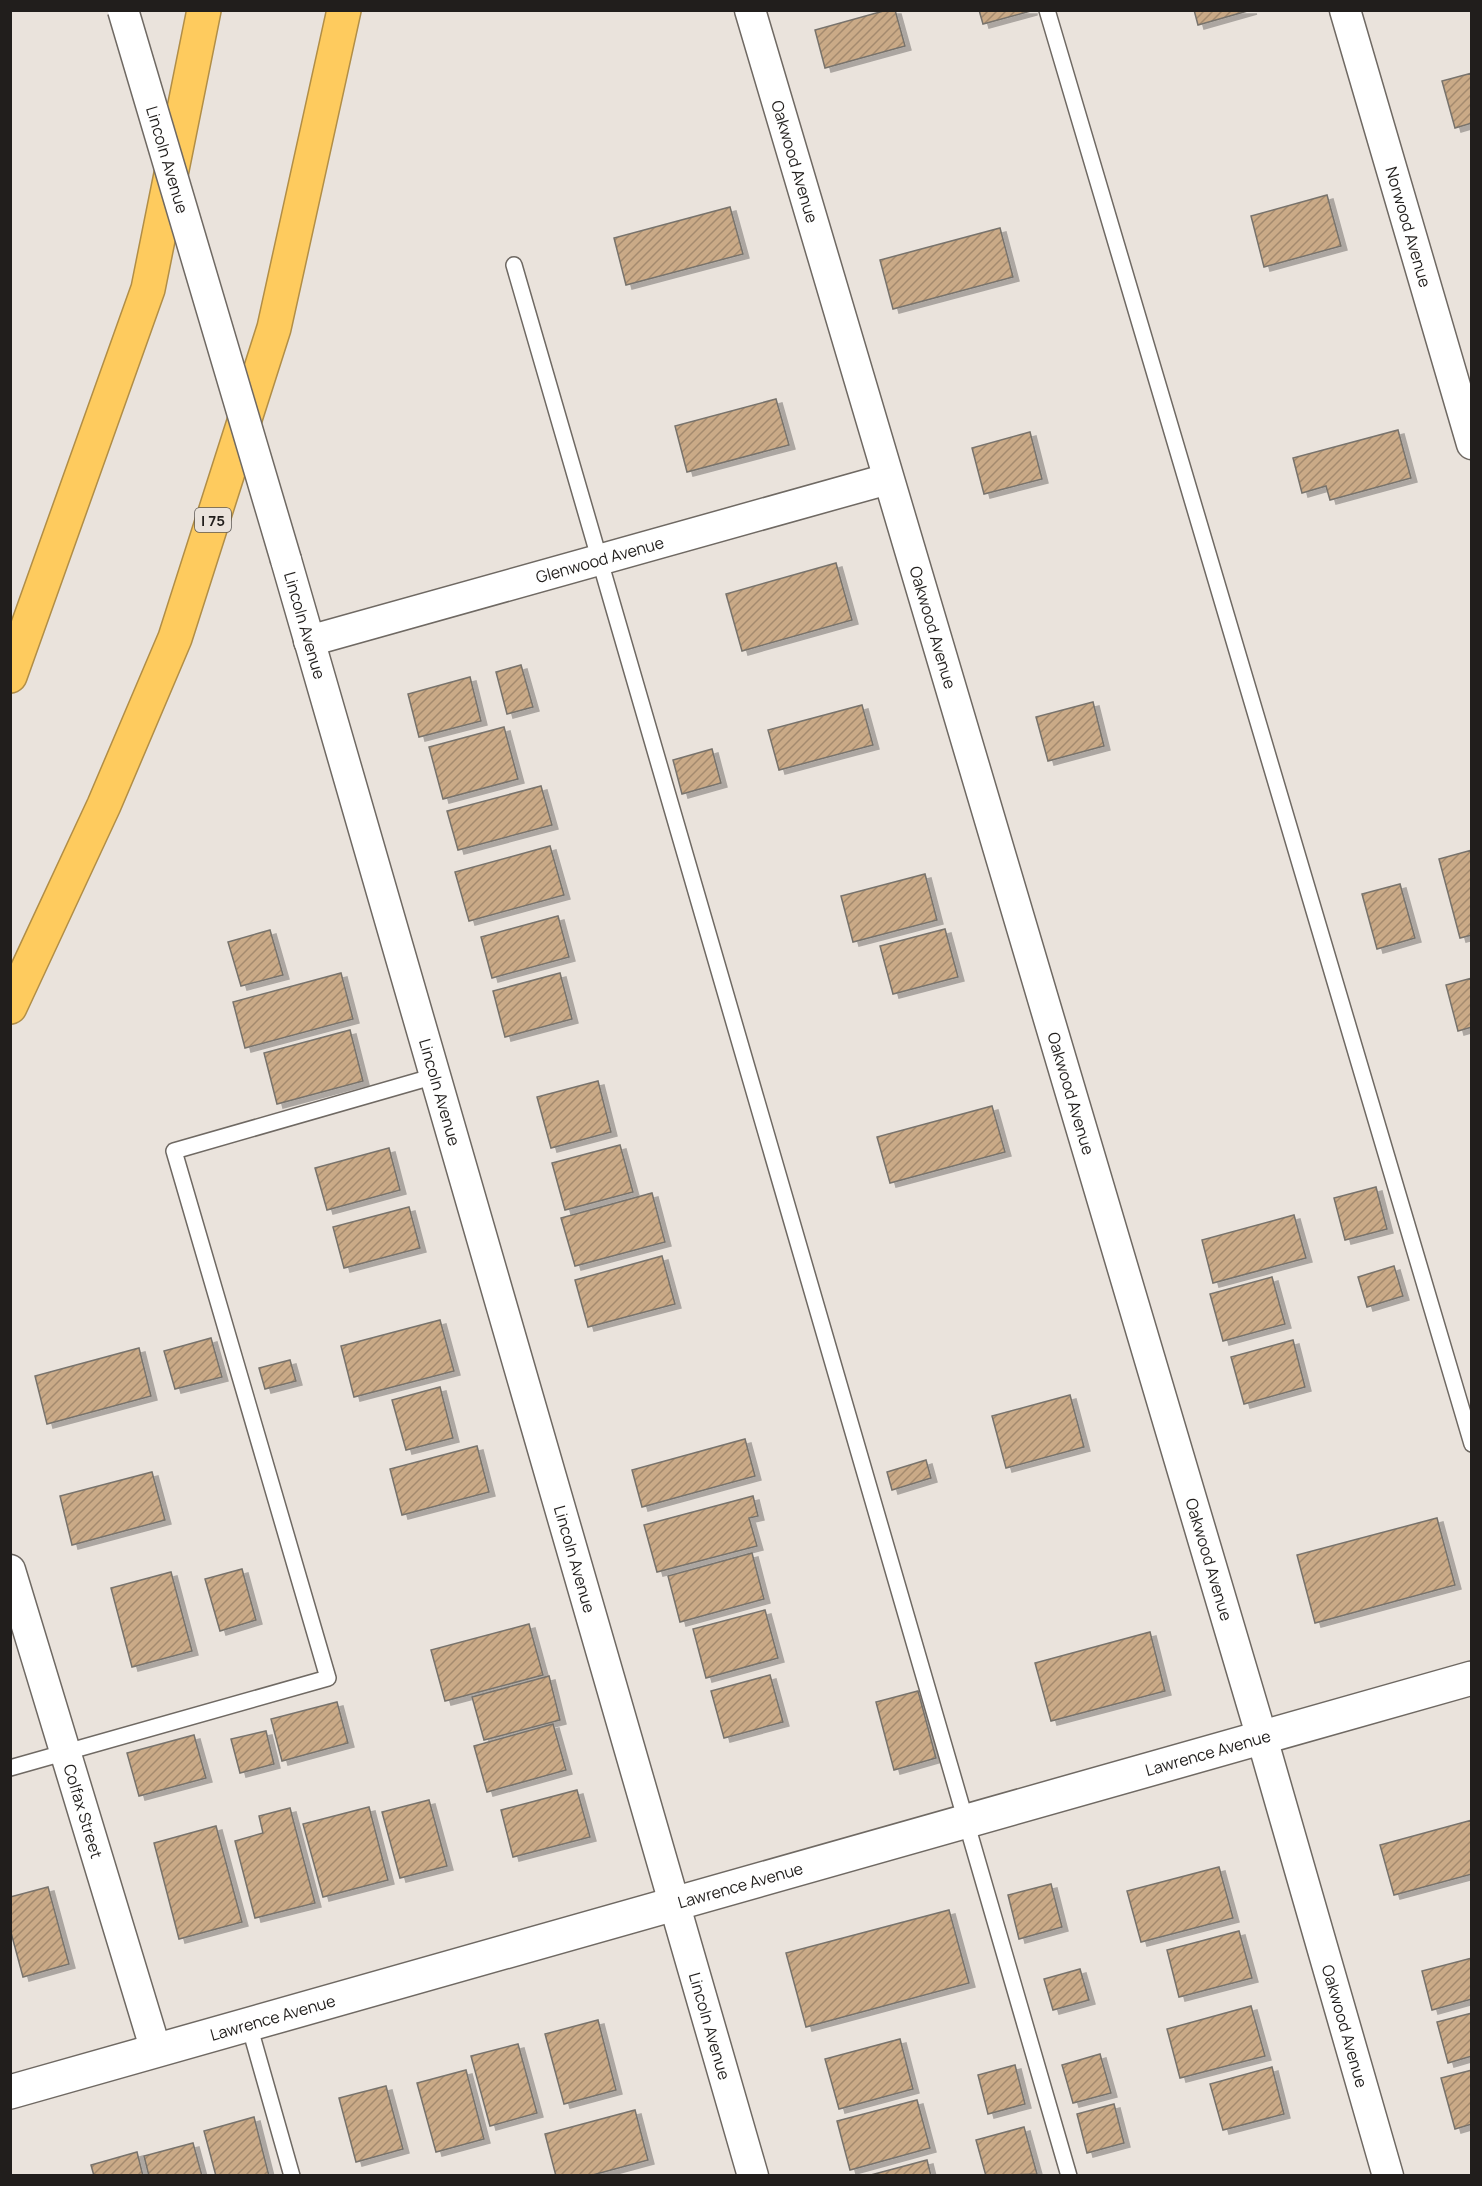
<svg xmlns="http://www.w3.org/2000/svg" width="1482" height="2186" viewBox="0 0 1482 2186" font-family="Manrope,sans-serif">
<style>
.building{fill:url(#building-hatch);stroke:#78736c;stroke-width:1.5;filter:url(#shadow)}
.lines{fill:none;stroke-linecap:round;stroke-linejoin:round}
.service-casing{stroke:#6f6963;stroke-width:18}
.minor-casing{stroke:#6f6963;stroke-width:33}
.tertiary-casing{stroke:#6f6963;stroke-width:36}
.motorway-casing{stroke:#b18e47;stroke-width:36}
.service{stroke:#fff;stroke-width:15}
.minor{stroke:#fff;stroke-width:30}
.tertiary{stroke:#fff;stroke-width:33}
.motorway{stroke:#fecb5e;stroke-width:33}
.minor-bridge-casing{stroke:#6f6963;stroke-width:33;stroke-linecap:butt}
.minor-bridge{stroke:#fff;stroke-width:30}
.labels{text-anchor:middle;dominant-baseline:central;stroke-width:6;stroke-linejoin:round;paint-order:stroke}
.shield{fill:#eae3dc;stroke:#5d5956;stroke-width:1.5}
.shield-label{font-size:15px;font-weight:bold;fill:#211e1c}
.street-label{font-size:16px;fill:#211e1c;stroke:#eae3dc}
</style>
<defs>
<pattern id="building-hatch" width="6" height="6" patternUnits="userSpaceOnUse" patternTransform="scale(1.5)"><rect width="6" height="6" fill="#caaa87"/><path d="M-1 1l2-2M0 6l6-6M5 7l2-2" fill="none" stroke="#a48a6e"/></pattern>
<filter id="shadow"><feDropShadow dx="6" dy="4" stdDeviation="0" flood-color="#0004"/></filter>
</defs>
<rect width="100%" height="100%" fill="#eae3dc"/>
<path class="building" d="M887,10H895L905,46L825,68L815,30Z
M979,10H1031V11L983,24Z
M1194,10H1251L1198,25Z
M1472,73V123L1455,128L1442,81Z
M1327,195L1341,246L1264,267L1251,216Z
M730,207L743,254L626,285L614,238Z
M1000,228L1013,277L893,309L880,260Z
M776,399L789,445L687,472L675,426Z
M1398,430L1411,478L1330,500L1326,486L1302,493L1293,458Z
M1030,432L1042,479L984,494L972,448Z
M836,563L852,620L742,651L726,594Z
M521,665L533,707L507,714L496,672Z
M470,677L481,721L419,737L408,694Z
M1093,702L1104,746L1048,761L1036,717Z
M862,705L873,745L779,770L768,730Z
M504,727L518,779L443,799L429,747Z
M712,749L721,783L682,794L673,760Z
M541,786L552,825L458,850L447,811Z
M550,846L564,895L469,921L455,872Z
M1472,850V935L1460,938L1439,859Z
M925,874L937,920L853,942L841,896Z
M1400,884L1415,938L1377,949L1362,894Z
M558,916L569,957L492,978L481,937Z
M945,929L958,977L893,994L880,946Z
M270,930L283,975L241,986L228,942Z
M341,973L353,1019L245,1048L233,1002Z
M560,973L572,1019L505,1037L493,991Z
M1472,978V1027L1458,1031L1446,985Z
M350,1030L363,1081L277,1104L264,1053Z
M598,1081L611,1132L551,1148L537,1097Z
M992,1106L1005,1152L890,1183L877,1137Z
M620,1145L633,1192L565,1210L552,1163Z
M389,1148L400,1190L327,1210L315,1168Z
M1376,1187L1387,1229L1345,1240L1334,1198Z
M652,1193L665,1242L575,1266L561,1218Z
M409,1207L420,1248L344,1268L333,1227Z
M1294,1215L1306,1258L1213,1283L1202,1240Z
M662,1256L675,1304L588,1327L575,1280Z
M1394,1266L1403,1296L1367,1307L1358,1277Z
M1272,1277L1285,1324L1223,1341L1210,1294Z
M440,1320L454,1371L354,1397L341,1346Z
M211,1338L222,1377L175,1389L164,1351Z
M1293,1340L1305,1387L1244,1404L1231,1357Z
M139,1348L151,1396L47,1424L35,1376Z
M290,1360L296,1381L265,1389L259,1368Z
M440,1387L453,1438L406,1450L392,1400Z
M1070,1395L1084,1447L1006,1468L992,1416Z
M745,1439L755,1476L642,1507L632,1470Z
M477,1446L489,1492L402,1515L390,1469Z
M926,1460L931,1478L892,1490L887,1472Z
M152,1472L165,1520L72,1545L60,1496Z
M753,1496L758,1516L749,1518L757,1546L657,1572L644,1525Z
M1437,1518L1455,1585L1315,1623L1297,1555Z
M752,1553L764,1599L680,1622L668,1576Z
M242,1569L256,1620L220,1631L205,1579Z
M171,1572L192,1651L132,1667L111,1588Z
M765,1610L778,1658L706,1678L693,1629Z
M529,1624L543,1675L445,1701L431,1650Z
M1150,1632L1165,1691L1051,1721L1035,1663Z
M770,1675L783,1722L724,1738L711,1691Z
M549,1676L560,1720L484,1740L472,1697Z
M918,1691L936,1758L894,1770L876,1702Z
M337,1702L348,1743L282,1761L271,1719Z
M553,1724L566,1770L487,1792L474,1746Z
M266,1731L274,1764L240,1773L231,1739Z
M194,1735L206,1778L139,1796L127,1753Z
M577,1790L590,1837L513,1857L501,1810Z
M429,1800L447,1866L400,1878L382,1812Z
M369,1807L388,1880L323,1897L303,1824Z
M290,1808L315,1903L255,1918L235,1841L263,1833L259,1816Z
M1472,1820V1874L1394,1895L1380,1845Z
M216,1826L242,1922L179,1939L154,1843Z
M1219,1867L1233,1918L1141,1942L1127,1891Z
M1051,1884L1062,1927L1019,1939L1008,1895Z
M48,1887L69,1964L23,1977L10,1929V1897Z
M949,1910L969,1983L806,2027L786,1953Z
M1239,1931L1252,1978L1179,1997L1167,1950Z
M1472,1958V1999L1432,2010L1422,1971Z
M1080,1969L1089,2000L1053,2010L1044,1979Z
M1251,2006L1265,2056L1180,2078L1167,2029Z
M1472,2013V2056L1448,2063L1437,2022Z
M598,2020L616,2090L564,2104L545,2034Z
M900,2039L913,2089L839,2109L825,2059Z
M518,2044L537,2113L490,2126L471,2056Z
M1100,2054L1111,2093L1073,2103L1062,2065Z
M1015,2065L1025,2104L988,2114L978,2075Z
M1272,2067L1284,2114L1223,2130L1210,2084Z
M466,2070L484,2139L436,2152L417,2083Z
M1472,2070V2124L1455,2129L1441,2078Z
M386,2086L403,2149L356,2162L339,2098Z
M917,2100L930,2148L850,2170L837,2121Z
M1114,2104L1124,2143L1087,2153L1077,2114Z
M635,2110L648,2160L589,2176H556L545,2134Z
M254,2117L269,2176H216L204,2131Z
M1024,2127L1037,2174L986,2176L976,2140Z
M193,2143L202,2176H149L144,2156Z
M137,2152L143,2176H94L91,2165Z
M927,2160L931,2176H867Z"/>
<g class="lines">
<g class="service-casing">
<path id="service" d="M1047,10L1472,1444
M514,265L1069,2176
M10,1768L328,1678L174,1151L435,1076
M249,2025L292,2176"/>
</g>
<g class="minor-casing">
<g id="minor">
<path id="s1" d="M750,10L1262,1738L1388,2176"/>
<path id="s2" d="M1345,10L1472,444"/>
<path id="s3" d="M286,560L753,2176"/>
<path id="s4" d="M309,641L888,479"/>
<path id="s5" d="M10,1570L156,2051"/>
</g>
</g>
<g class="tertiary-casing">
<g id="tertiary">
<path id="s6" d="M10,2092L1472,1678"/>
</g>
</g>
<g class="motorway-casing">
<path id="motorway" d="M10,676L148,289L204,10
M10,1007L104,805L175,638L274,328L344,10"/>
</g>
<use href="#service" class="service"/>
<use href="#minor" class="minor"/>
<use href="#tertiary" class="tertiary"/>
<use href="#motorway" class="motorway"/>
<g class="minor-bridge-casing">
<g id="minor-bridge">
<path id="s7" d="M123,10L286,560"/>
</g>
</g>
<use href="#minor-bridge" class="minor-bridge"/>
</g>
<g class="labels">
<rect class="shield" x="195" y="508" width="36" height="24" rx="4.5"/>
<g class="shield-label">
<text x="213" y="520">I 75</text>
</g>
<g class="street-label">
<text stroke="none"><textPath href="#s7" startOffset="156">Lincoln Avenue</textPath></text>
<text stroke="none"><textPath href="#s1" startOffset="158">Oakwood Avenue</textPath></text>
<text stroke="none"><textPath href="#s2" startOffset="226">Norwood Avenue</textPath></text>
<text stroke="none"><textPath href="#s4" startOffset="302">Glenwood Avenue</textPath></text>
<text stroke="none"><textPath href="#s3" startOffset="68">Lincoln Avenue</textPath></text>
<text stroke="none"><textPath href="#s1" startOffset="644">Oakwood Avenue</textPath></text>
<text stroke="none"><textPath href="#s3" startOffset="554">Lincoln Avenue</textPath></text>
<text stroke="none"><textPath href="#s1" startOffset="1130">Oakwood Avenue</textPath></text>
<text stroke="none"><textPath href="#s3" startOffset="1040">Lincoln Avenue</textPath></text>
<text stroke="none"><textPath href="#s1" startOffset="1616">Oakwood Avenue</textPath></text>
<text stroke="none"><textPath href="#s6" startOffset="1245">Lawrence Avenue</textPath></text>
<text stroke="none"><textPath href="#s5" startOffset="252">Colfax Street</textPath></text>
<text stroke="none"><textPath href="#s6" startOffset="759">Lawrence Avenue</textPath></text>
<text stroke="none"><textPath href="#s6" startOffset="273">Lawrence Avenue</textPath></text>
<text stroke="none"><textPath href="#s1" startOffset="2102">Oakwood Avenue</textPath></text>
<text stroke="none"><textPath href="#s3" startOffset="1526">Lincoln Avenue</textPath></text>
</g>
</g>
<rect width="1482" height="2186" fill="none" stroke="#211e1c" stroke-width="24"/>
</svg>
